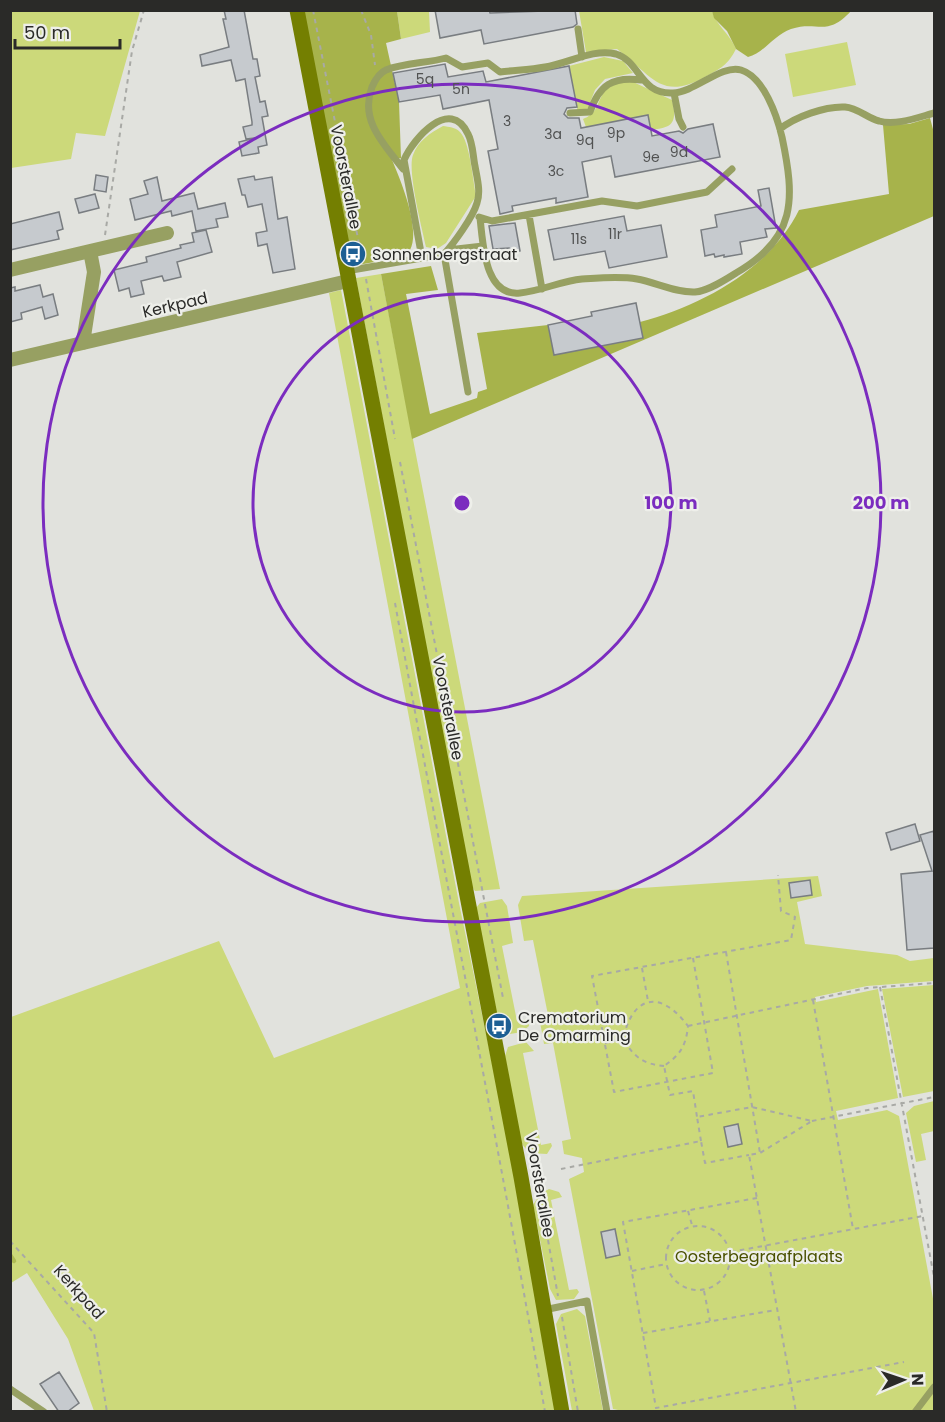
<svg xmlns="http://www.w3.org/2000/svg" width="945" height="1422" viewBox="0 0 945 1422" font-family="Poppins,sans-serif">
<style>
.green{fill:#ccd97a}
.forest{fill:#a7b34b}
.lines{fill:none;stroke-linecap:round;stroke-linejoin:round}
.stream{stroke:#aebb54;stroke-width:4.5}
.building{fill:#c6cace;stroke:#797d81;stroke-width:1.5}
.path{stroke:#a8a9a5;stroke-width:2;stroke-dasharray:4.5 4.5;stroke-linecap:butt}
.lane{stroke:#97a062;stroke-width:7}
.street{stroke:#97a062;stroke-width:14}
.secondary{stroke:#747f01;stroke-width:15}
.ring{fill:none;stroke:#7b2cbf;stroke-width:3}
.labels{text-anchor:middle;dominant-baseline:central;stroke-width:4.5;stroke-linejoin:round;paint-order:stroke}
.number-label{font-size:14px;fill:#515252}
.street-label{font-size:16px;fill:#2a2a28;stroke:#eeefea}
.poi-label{font-size:16px;fill:#2a2a28;stroke:#eeefea;text-anchor:start}
.park-label{font-size:16px;fill:#4a5100;stroke:#eeefea}
.centre{fill:#7b2cbf;stroke:#eeefea;stroke-width:3}
.ring-label{font-size:18px;text-anchor:middle;font-weight:bold;fill:#7b2cbf;stroke:#eeefea;stroke-width:4.5;stroke-linejoin:round;paint-order:stroke}
</style>
<rect width="100%" height="100%" fill="#e1e2dd"/>
<path class="green" d="M11,10L140,11L105,136L76,133L71,159L11,168Z
M397,11H429L430,32L401,39Z
M579,11H712C716,25 730,34 736,49C728,65 720,69 705,77C660,102 651,74 617,49L586,52Z
M847,42L856,85L793,97L785,54Z
M604,57L623,61L633,73L605,79L595,90L587,110L578,113L569,66Z
M631,81L672,100C674,108 677,121 668,126C652,134 604,128 586,127L583,119C608,110 589,85 631,81Z
M443,126C449,127 455,127 460,132C470,142 473,181 476,196L446,243L437,249L426,247C422,228 407,170 413,155C418,141 430,133 443,126Z
M381,274L488,827L500,889L475,891L471,885L356,278Z
M341,290L459,903L543,1310L561,1411H94L68,1339L27,1273L11,1283V1017L219,941L274,1058L460,988L329,293Z
M818,876L822,896L797,902L805,944L897,955L910,961L934,958V981L867,986L815,997L816,1002L878,989L898,1098L836,1111L838,1120L887,1110L899,1116L934,1304V1411L628,1412L613,1409L569,1179L584,1172L582,1158L564,1154L562,1141L571,1139L553,1043L544,1044L540,1022L549,1020L533,940L524,941L518,905L522,896Z
M502,899L507,906L513,943L502,946L517,1021L528,1019L529,1026L522,1032L510,1034L499,1025L476,908L480,903Z
M934,985V1091L903,1097L882,989Z
M526,1042L534,1051L523,1053L541,1145L551,1143L552,1146L547,1154L529,1153L519,1140L505,1056L508,1047Z
M934,1101V1131L921,1134L926,1160L916,1162L906,1113L914,1106Z
M549,1189L559,1192L562,1197L551,1200L569,1290L577,1289L579,1292L574,1299L556,1300L550,1289L533,1205L540,1194Z
M577,1309L585,1316L603,1411H572L556,1324L561,1314Z"/>
<path class="forest" d="M304,11H397L401,39L386,43L399,102L401,158L392,160C401,181 421,229 410,250L384,254L380,261L352,266Z
M712,11H851C826,38 818,20 791,29C774,35 764,53 748,57L736,49L727,31L714,18Z
M930,118L934,133V216L412,439L381,274L431,266L438,290L406,294L430,414L477,398L478,392L487,389L477,333L548,325L554,355L642,338L640,322C702,305 769,270 799,210L889,194L883,125L909,124Z"/>
<g class="lines">
<path class="stream" d="M10,1255L14,1261"/>
</g>
<path class="building" d="M224,10H244L253,59H257L260,76L255,77L260,102L265,101L268,116L262,117L267,145L258,147L259,153L242,156L239,142L255,138L246,139L243,127L252,125V122L245,79L236,81L231,60L202,66L200,55L229,47L223,19H226Z
M435,10H489L490,13L575,10L577,24L573,27L484,44L481,30L440,38Z
M445,64L448,77L483,71L486,82L569,66L577,107L567,108L564,114L568,118H579L581,128L648,115L652,136L679,131L683,133L688,129L713,124L720,157L615,177L611,156L582,162L588,197L556,203V198L512,206L513,211L500,214L488,151L498,149L489,100L443,109L440,95L399,102L393,73Z
M96,175L108,177L106,192L94,190Z
M254,176L255,180L272,177L278,219L287,217L295,269L273,273L267,244L258,246L256,233L267,231L262,204L248,207L245,195H242L238,179Z
M157,177L162,201L194,193L198,209L225,203L228,217L216,219L218,227L196,231L192,211L172,216L171,211L135,220L130,199L148,194L144,181Z
M769,188L776,228L765,229L767,237L740,242L742,254L724,257V255L715,257L714,254L705,256L701,230L717,227L715,215L761,206L758,190Z
M95,194L99,208L79,213L75,199Z
M59,212L63,229L57,231L59,239L10,250V224Z
M624,216L627,231L661,225L667,257L609,268L605,251L554,260L548,230Z
M515,223L520,251L509,253V248L493,249L489,226Z
M206,230L212,252L177,262L181,277L164,281L162,276L141,281L144,294L131,297L129,288L119,291L114,270L147,262L146,257L181,248L180,245L194,242L192,233Z
M40,285L43,297L53,294L58,315L45,319L42,307L21,313L22,319L10,322V288L15,287V291Z
M636,303L643,338L554,355L548,325L592,316L591,312Z
M915,824L920,841L891,850L886,833Z
M934,831V948L907,950L901,874L932,871L920,835Z
M810,880L812,895L791,898L789,883Z
M738,1124L742,1144L728,1147L724,1127Z
M615,1229L620,1255L606,1258L601,1232Z
M59,1372L79,1403L67,1412H59L40,1384Z"/>
<g class="lines">
<path class="path" d="M313,10L362,259
M361,10L371,35L375,65
M105,235L132,51L144,10
M366,279L395,439
M400,462L503,998
M395,603C444,873 498,1141 545,1412
M726,952L760,1153
M693,958L713,1073L614,1092L592,976L791,940L795,917L781,911L778,875
M642,968L648,1001
M880,987L934,1277
M813,1000L853,1229
M688,1026L867,988L934,983
M605,1043L623,1039
M664,1066C643,1064 634,1057 623,1039C633,994 661,990 688,1026C686,1046 680,1055 664,1066L670,1095L693,1091L697,1117
M812,1121L934,1097
M701,1141L697,1117L752,1107L812,1121L760,1153L749,1155L796,1412
M561,1169L701,1141L705,1163L749,1155
M757,1198L623,1222L656,1408L904,1362
M688,1211L692,1225
M666 1258a32 32 0 1 1 64 0a32 32 0 1 1-64 0Z
M548,1240L558,1296
M10,1241L94,1333L107,1412
M731,1252L923,1216
M632,1271L666,1264
M704,1291L710,1321
M562,1317L578,1412
M643,1333L776,1310"/>
<path class="lane" d="M578,29L582,57
M674,93L679,119L683,127
M570,113L590,112C599,85 613,76 641,80
M780,129C795,117 825,106 845,107C858,108 867,118 879,121C896,126 919,117 934,113
M403,169C385,145 359,121 372,87C375,80 379,73 386,70C403,63 428,63 446,58L462,67L488,63L500,72C515,70 530,70 545,67C567,64 593,48 616,54C640,61 640,95 673,93C695,92 722,64 741,70C764,77 777,116 782,137C795,199 797,238 736,273C725,280 708,291 695,292C676,293 655,282 637,279C619,276 600,278 582,279C561,281 541,291 520,293C484,297 483,242 480,218
M529,215L542,289
M479,217L492,221L602,201L637,206L707,192L732,169
M448,250L483,246
M444,254L468,392
M346,271L422,258L404,160C413,139 450,96 468,134C473,143 473,157 475,166C477,178 481,191 477,203C473,217 454,243 444,254L422,258
M544,1310L587,1301L607,1412
M10,1389L44,1412
M915,1412L934,1387"/>
<path class="street" d="M90,251L167,233
M10,270L90,251L94,272L83,343
M10,360L348,281"/>
<path class="secondary" d="M297,10L521,1177L562,1412"/>
</g>
<g class="ring">
<circle cx="462" cy="503" r="209"/>
<circle cx="462" cy="503" r="419"/>
</g>
<defs>
<g id="bus-disc" transform="scale(1.35)"><circle r="9.5" fill="#1d5f94" stroke="#eeefea"/><path d="M-5-6H5V4H4V6H2V4H-2V6H-4V4H-5ZM-3.5-4V0h7V-4ZM-3.5 1.2v1.5H-2V1.2ZM2 1.2v1.5H3.5V1.2Z" fill="#fff"/></g>
</defs>
<g fill-rule="evenodd">
<use href="#bus-disc" x="353" y="254"/>
<use href="#bus-disc" x="499" y="1026"/>
</g>
<g class="labels">
<g class="number-label">
<text x="425" y="79">5q</text>
<text x="461" y="89">5n</text>
<text x="507" y="121">3</text>
<text x="616" y="133">9p</text>
<text x="553" y="134">3a</text>
<text x="585" y="140">9q</text>
<text x="679" y="152">9d</text>
<text x="651" y="157">9e</text>
<text x="556" y="171">3c</text>
<text x="615" y="234">11r</text>
<text x="579" y="239">11s</text>
</g>
<g class="street-label">
<text transform="translate(346 177) rotate(79)">Voorsterallee</text>
<text transform="translate(175 305) rotate(-13)">Kerkpad</text>
<text transform="translate(448 708) rotate(79)">Voorsterallee</text>
<text transform="translate(540 1185) rotate(80)">Voorsterallee</text>
<text transform="translate(79 1292) rotate(48)">Kerkpad</text>
</g>
<g class="poi-label">
<text x="372" y="254">Sonnenbergstraat</text>
<text x="518" y="1017">Crematorium<tspan x="518" dy="18">De Omarming</tspan></text>
</g>
<g class="park-label">
<text x="759" y="1256">Oosterbegraafplaats</text>
</g>
</g>
<circle cx="462" cy="503" r="9" class="centre"/>
<g class="ring-label">
<text x="671" y="509">100 m</text>
<text x="881" y="509">200 m</text>
</g>
<rect width="945" height="1422" fill="none" stroke="#2a2a28" stroke-width="24"/>
<g transform="translate(903 1380) rotate(88)" stroke="#eeefea" stroke-width="4.5" paint-order="stroke">
<path d="M0-4.5L10 22L0 15L-10 22Z" fill="#2a2a28"/>
<text y="-9" font-size="16" font-weight="bold" text-anchor="middle" fill="#2a2a28">N</text>
</g>
<path d="M15 39v9h105v-9" fill="none" stroke="#2a2a28" stroke-width="3"/>
<text x="24" y="39" font-size="18" fill="#2a2a28" stroke="#eeefea" stroke-width="4.5" paint-order="stroke">50 m</text>
</svg>
